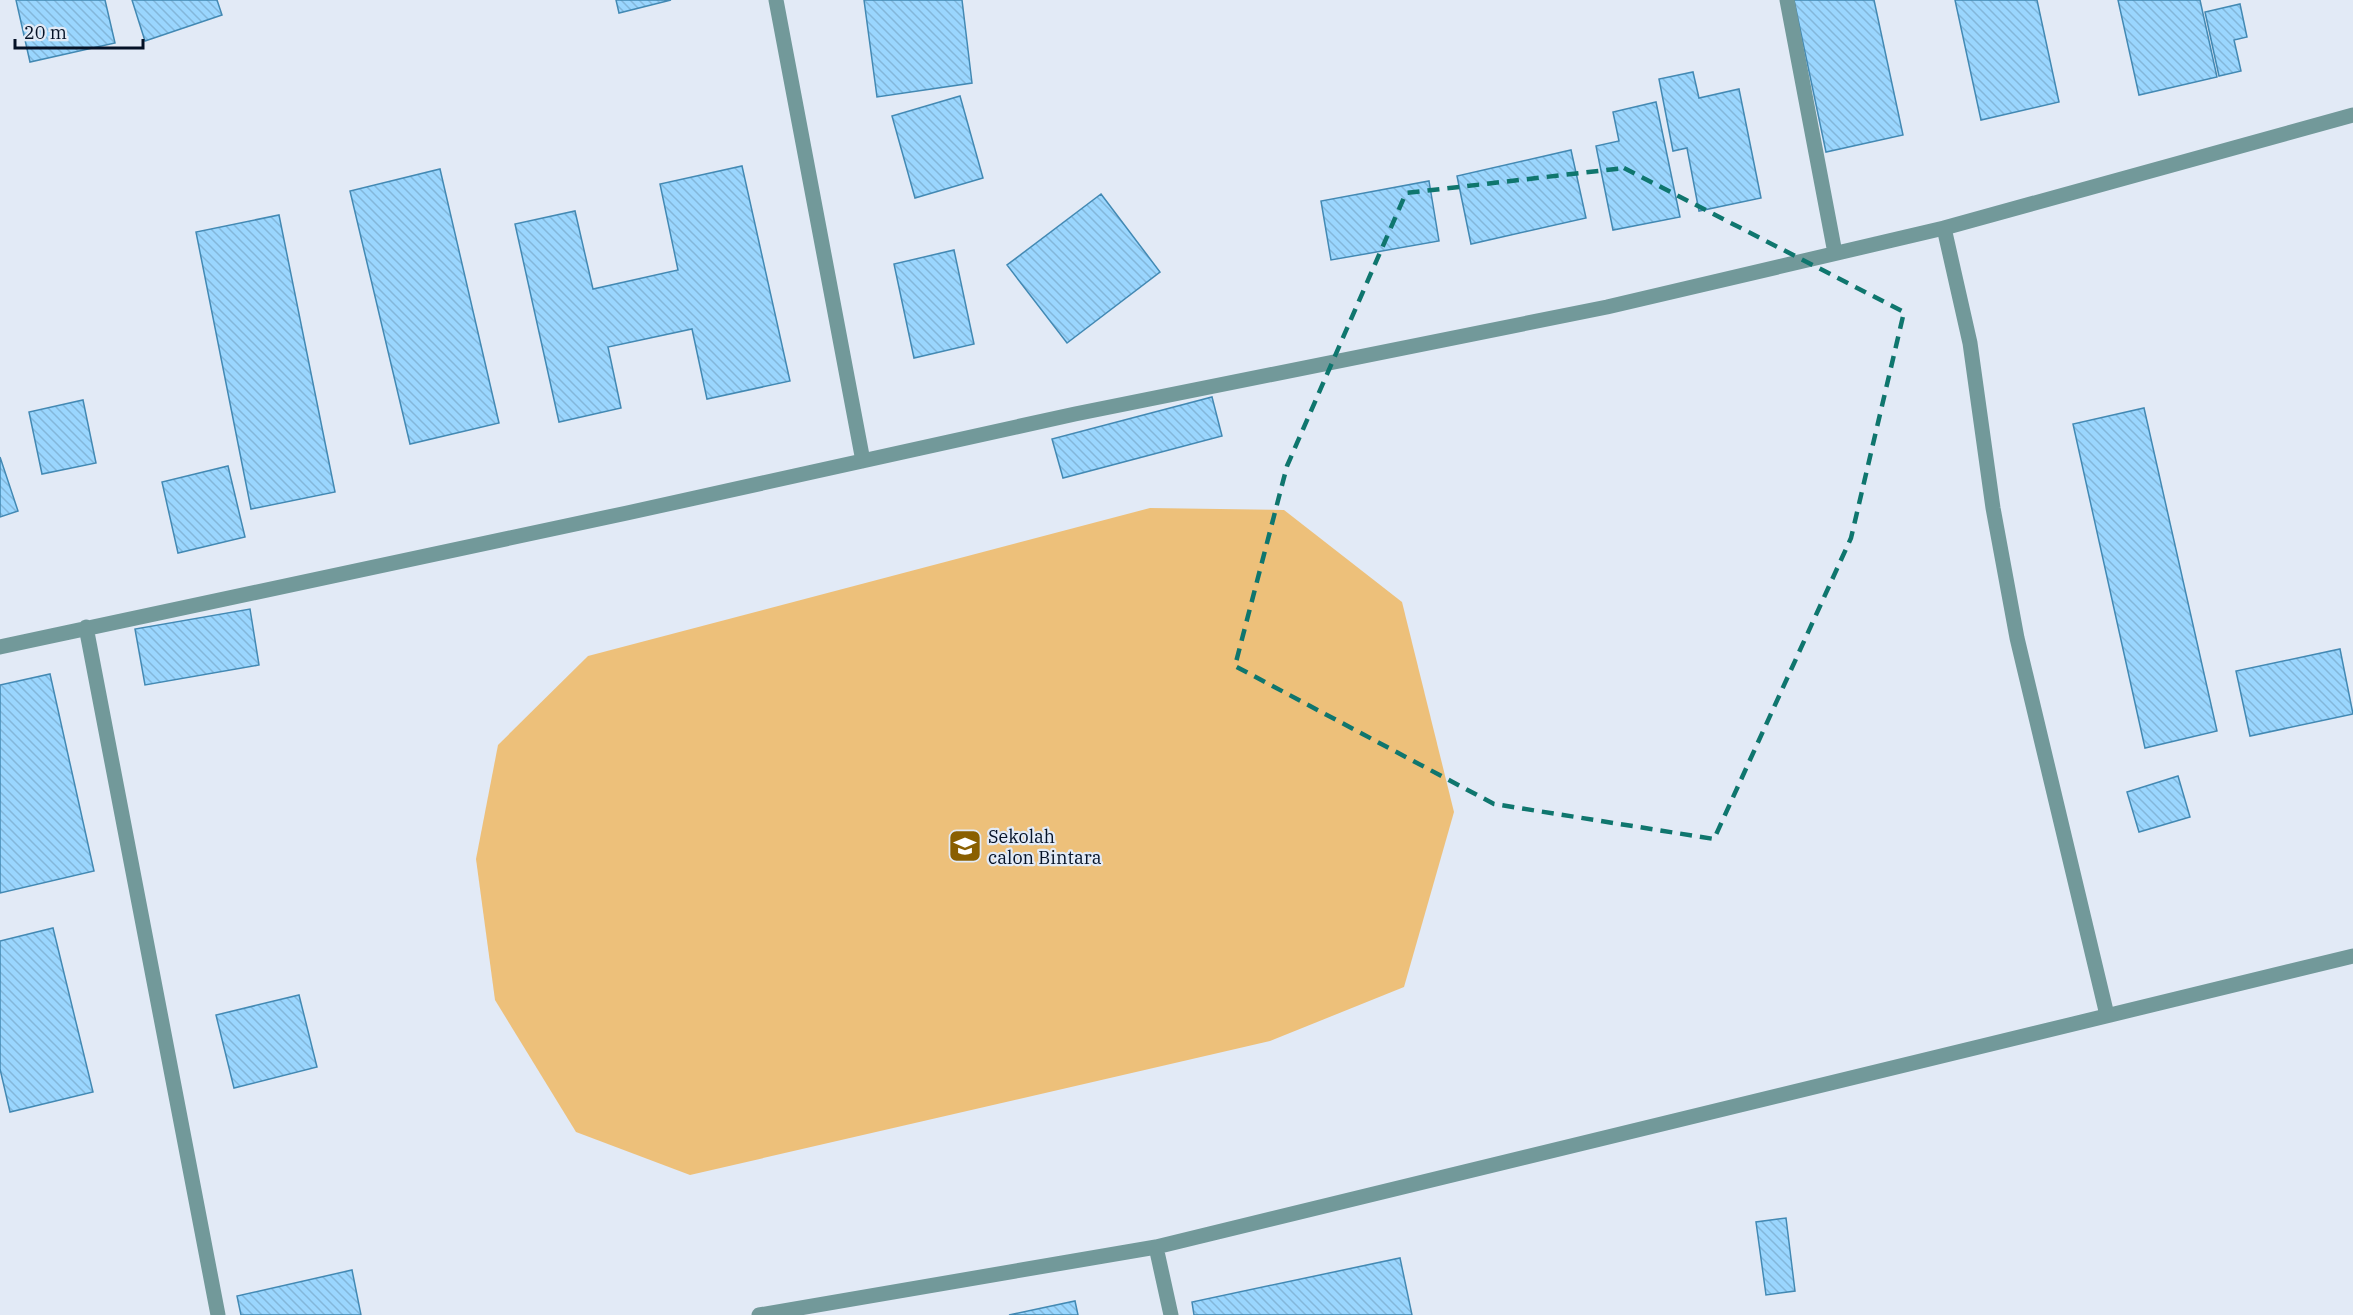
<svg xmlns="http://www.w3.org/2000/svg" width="2353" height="1315" viewBox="0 0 2353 1315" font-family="'IBM Plex Serif',serif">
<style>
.green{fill:#edc07a}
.building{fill:url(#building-back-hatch);stroke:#4389b3;stroke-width:1.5}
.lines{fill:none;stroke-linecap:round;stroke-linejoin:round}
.minor{stroke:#72999a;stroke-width:15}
.marked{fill:none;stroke:#0f766e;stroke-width:4.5;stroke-dasharray:12 8;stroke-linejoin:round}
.labels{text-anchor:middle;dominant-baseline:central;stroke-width:4.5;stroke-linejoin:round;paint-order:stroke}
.poi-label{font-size:18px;fill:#041126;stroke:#e2eaf6;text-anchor:start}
</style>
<defs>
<pattern id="building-back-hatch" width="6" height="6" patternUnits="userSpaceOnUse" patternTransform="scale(1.5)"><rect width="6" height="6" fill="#9ad6fe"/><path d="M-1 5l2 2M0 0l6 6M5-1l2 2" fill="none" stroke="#83b7da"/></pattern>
</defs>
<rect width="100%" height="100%" fill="#e2eaf6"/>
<path class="green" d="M1150,508L1284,510L1402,602L1454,812L1404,987L1270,1041L690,1175L576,1132L495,1000L476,859L498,745L588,656Z"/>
<path class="building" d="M16,0H105L115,43L30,62Z
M132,0H217L222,15L145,41Z
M616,0H671L619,13Z
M864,0H962L972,83L877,97Z
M1794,0H1874L1903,135L1826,152Z
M1955,0H2037L2059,102L1981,120Z
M2118,0H2200L2217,77L2139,95Z
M2240,4L2247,37L2234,40L2241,71L2219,76L2205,12Z
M1693,72L1699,98L1739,89L1761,198L1699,211L1687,148L1673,151L1659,79Z
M960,96L983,178L915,198L892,116Z
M1656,102L1680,217L1613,230L1596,146L1619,141L1613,112Z
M1571,150L1586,218L1471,244L1457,176Z
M742,166L790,381L707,399L692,329L608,347L621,408L559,422L515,224L575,211L593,289L678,270L660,184Z
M440,169L499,423L410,444L350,191Z
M1429,181L1439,241L1331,260L1321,201Z
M1101,194L1160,272L1067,343L1007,265Z
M279,215L335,492L251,509L196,232Z
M954,250L974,344L914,358L894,264Z
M1212,397L1222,436L1063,478L1052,439Z
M83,400L96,463L42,474L29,412Z
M2144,408L2217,731L2145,748L2073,424Z
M0,457L18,511L0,517Z
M228,466L245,537L178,553L162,482Z
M250,609L259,665L145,685L135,629Z
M2340,649L2353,714L2250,736L2236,671Z
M50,674L94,871L0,893V685Z
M2178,776L2190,817L2139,832L2127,792Z
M53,928L93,1092L10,1112L0,1069V941Z
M299,995L317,1067L234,1088L216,1015Z
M1786,1218L1795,1291L1766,1295L1756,1222Z
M1400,1258L1412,1315H1194L1192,1302Z
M352,1270L361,1315H241L237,1296Z
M1075,1301L1078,1315H1009Z"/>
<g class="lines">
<path class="minor" d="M776,0L863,461
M1787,0L1835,253
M1944,228L2353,115
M86,627L218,1315
M0,647L627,513L1075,414L1607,307L1944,228L1970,343L1993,508L2017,638L2107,1015
M1156,1247L2353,956
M759,1315L1156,1247L1171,1315"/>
</g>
<path class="marked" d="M1624,168L1904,312L1851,538L1714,839L1494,804L1235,666L1287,466L1406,193Z"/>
<defs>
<g id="school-square" transform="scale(1.725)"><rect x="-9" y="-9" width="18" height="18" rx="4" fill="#8a5f00" stroke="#e2eaf6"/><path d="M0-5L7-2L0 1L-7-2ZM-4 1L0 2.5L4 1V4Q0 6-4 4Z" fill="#fff"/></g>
</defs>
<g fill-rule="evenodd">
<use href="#school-square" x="965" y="846"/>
</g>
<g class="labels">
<g class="poi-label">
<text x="988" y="836">Sekolah<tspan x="988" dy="21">calon Bintara</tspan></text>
</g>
</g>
<path d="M15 39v9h128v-9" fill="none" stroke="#041126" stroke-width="3"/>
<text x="24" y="39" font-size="18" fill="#041126" stroke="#e2eaf6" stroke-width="4.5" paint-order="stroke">20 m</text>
</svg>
